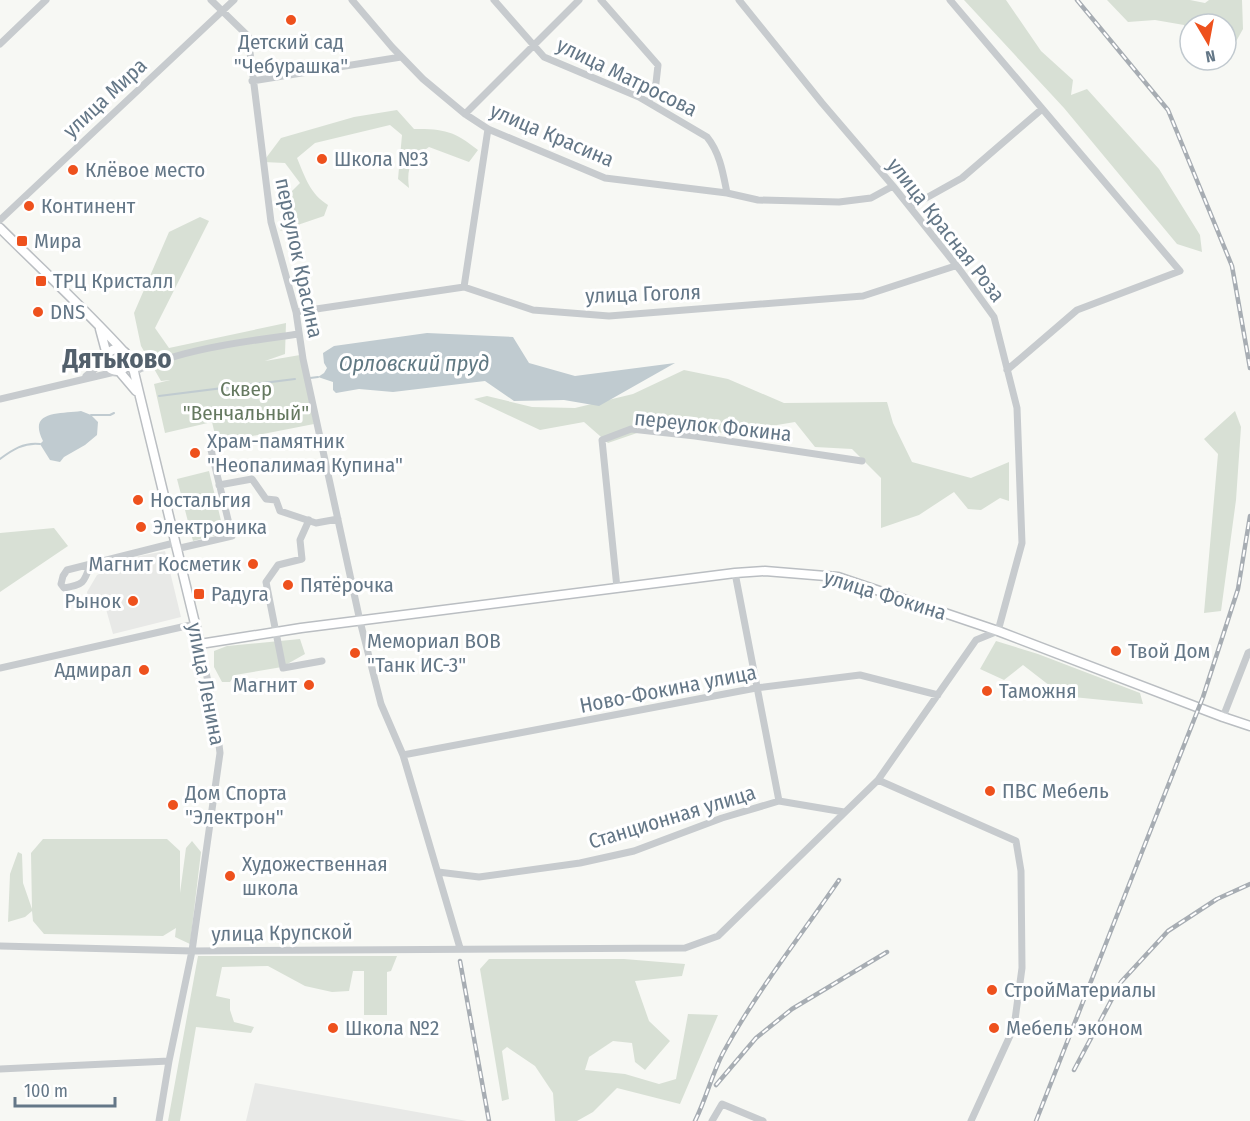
<svg xmlns="http://www.w3.org/2000/svg" width="1250" height="1121" viewBox="0 0 1250 1121" font-family="'Fira Sans Condensed',sans-serif">
<style>
.built{fill:#e8e9e7}
.green{fill:#d8e0d5}
.water{fill:#c0cbd0}
.lines{fill:none;stroke-linecap:round;stroke-linejoin:round}
.stream{stroke:#c0cbd0;stroke-width:2}
.major-casing{stroke:#babec2;stroke-width:11}
.minor{stroke:#c7cbce;stroke-width:7}
.major{stroke:#fff;stroke-width:8}
.rail-casing{stroke:#a7adb3;stroke-width:4.5}
.rail{stroke:#fff;stroke-width:2;stroke-dasharray:7;stroke-linecap:butt}
.poi-dot{fill:#ee511d;stroke:#fff;stroke-width:2}
.labels{text-anchor:middle;dominant-baseline:central;stroke-width:6;stroke-linejoin:round;paint-order:stroke}
.poi-label{font-size:21px;fill:#647787;stroke:#fff;text-anchor:start}
.street-label{font-size:21px;fill:#647787;stroke:#fff}
.park-label{font-size:21px;fill:#657960;stroke:#fff}
.water-label{font-size:22px;font-style:italic;fill:#607983;stroke:#fff}
.district-label{font-size:27px;font-weight:bold;fill:#53606c;stroke:#fff}
</style>
<rect width="100%" height="100%" fill="#f7f8f4"/>
<path class="built" d="M165,551L181,617L113,634L106,609L90,610L87,592L97,575L129,558Z
M255,1083L467,1121H246Z"/>
<path class="green" d="M964,0H1006L1041,51L1073,80L1071,95L1087,89L1159,169L1200,235L1202,252L1177,244L1064,108Z
M1107,0H1190L1205,3L1209,0H1242L1243,29L1229,54L1226,53V24H1190V34L1184,25L1155,20L1128,22Z
M397,110L414,129C445,129 454,131 478,150L469,162L429,147C412,159 406,166 409,188L398,179L402,135L390,125L315,143L297,158C305,177 310,194 328,205L324,216L280,231L292,217L277,206L300,183L285,163L263,162L281,138L354,117Z
M200,217L209,221L155,328L169,348L286,323L285,354L265,361L300,355L314,424L217,443L212,422L165,433L154,384L170,380L161,381L141,346L134,313L169,232Z
M684,370L728,379L784,403L887,402L893,423L912,462L971,478L1009,462V501L1000,498L981,510L968,509L954,492L919,515L881,528V478L852,449L815,447L795,422L748,430L716,433L692,422L666,423L608,443L584,422L540,430L474,399L487,396L532,407L575,408L633,394Z
M1235,411L1241,427L1236,500L1221,611L1204,613L1218,454L1204,439Z
M209,471L224,533L193,541L177,479Z
M54,528L68,546L0,592V533Z
M300,639L305,654L282,667L235,675L230,682H222L214,667V651L227,646Z
M996,641L1038,654L1140,693L1143,704L1063,696L1023,665L1004,680L980,669Z
M43,839H167L180,851V893L186,848L192,841L201,852L190,944L175,937L176,928L163,936L44,934L33,921L32,911L25,917L8,922L10,874L18,852L22,854L23,883L32,909L31,853Z
M198,956H397L391,971L387,972V1015H364V971H353L349,991L332,992L305,986L268,966L222,967L216,996L230,999V1010L234,1022L254,1027L251,1033L196,1027L180,1121H168Z
M489,959H624L685,964L682,976L635,981L649,1021L670,1041L645,1070L635,1062L632,1043L613,1041L589,1057L585,1070L625,1074L659,1084L676,1079L688,1014L718,1015L680,1104L617,1088L593,1112L577,1121H555L553,1093L535,1066L507,1047L502,1051L509,1099L502,1101L480,969Z"/>
<path class="water" d="M427,333L513,337L529,363L575,376L675,363L599,406L564,400L514,401L485,381L393,392L359,389L336,393L333,390V382L318,377L324,373L327,368L324,363L323,353L334,346Z
M81,411L91,415L98,422L97,435L85,445L64,457L60,462L50,460L40,444L43,441C27,410 61,414 81,411Z"/>
<g class="lines">
<path class="stream" d="M310,378L318,377
M159,396L295,379
M91,415H110L114,413
M0,459C12,450 24,442 40,444"/>
<g class="major-casing">
<path id="major" d="M0,228C41,269 85,309 124,352
M100,329L107,355
M106 360a11 11 0 1 1 22 0a11 11 0 1 1-22 0Z
M128,358L134,372L200,644L301,628L735,573L765,571L838,577L998,631L1223,717L1250,726
M119,371L136,391"/>
</g>
<path class="minor" d="M211,0L248,36L271,222L296,312L303,359L360,621L381,704L403,755L460,948
M352,0L392,47L423,79L465,114L488,129L605,178L727,193L758,200L839,202L871,198L893,186
M494,0L544,57L639,97L707,137C720,153 723,173 727,193
M601,0L658,65L656,83L649,102
M950,0L1180,271L1077,310L1007,370
M0,44L46,0
M252,81L401,57
M465,114L579,0
M910,207L962,178L1042,109
M0,220L234,0
M464,287L488,129
M296,312L464,287L533,310L609,316L863,296L955,266
M134,372C180,349 248,341 299,334
M86,376L106,360
M0,399L119,371
M219,485L252,479L266,499L276,500L280,511L316,523L338,519
M309,520L300,540L302,559L278,565L266,582L283,668L322,661
M176,549L232,536L211,450
M90,565C84,584 83,584 64,588L61,584L63,576L67,570L174,543
M735,573L779,801
M617,588L602,440L631,429L695,436L862,461
M0,668L195,624
M1223,717L1248,653L1250,652
M403,755L756,688L860,675L938,695
M878,780L1016,841L1021,871L1022,968L1014,1027L971,1121
M438,872L479,877L580,863L634,851L722,818L779,801L844,812
M0,946L192,951L685,948L718,936L878,780L976,640L998,631L1022,543L1017,408L994,317L960,270L893,186L822,103L739,0
M0,1069L169,1061
M159,1121L169,1061L192,951L220,753L216,720L200,644
M712,1121L722,1104L763,1121"/>
<use href="#major" class="major"/>
<g class="rail-casing">
<path id="rail" d="M1077,0L1168,110L1232,266L1250,368
M460,961L489,1121
M1074,1070L1121,982L1168,931L1217,899L1250,884
M716,1085L756,1038L792,1009L887,952
M695,1121C706,1099 712,1074 723,1053C756,992 800,937 839,880
M1036,1121L1203,697L1238,589L1250,516"/>
</g>
<use href="#rail" class="rail"/>
</g>
<g class="poi-dot">
<circle cx="291" cy="20" r="6"/>
<circle cx="322" cy="159" r="6"/>
<circle cx="73" cy="170" r="6"/>
<circle cx="29" cy="206" r="6"/>
<rect x="16" y="235" width="12" height="12" rx="3"/>
<rect x="35" y="275" width="12" height="12" rx="3"/>
<circle cx="38" cy="312" r="6"/>
<circle cx="195" cy="453" r="6"/>
<circle cx="138" cy="500" r="6"/>
<circle cx="141" cy="527" r="6"/>
<circle cx="253" cy="564" r="6"/>
<circle cx="288" cy="585" r="6"/>
<rect x="193" y="588" width="12" height="12" rx="3"/>
<circle cx="133" cy="601" r="6"/>
<circle cx="1116" cy="651" r="6"/>
<circle cx="355" cy="653" r="6"/>
<circle cx="144" cy="670" r="6"/>
<circle cx="309" cy="685" r="6"/>
<circle cx="987" cy="691" r="6"/>
<circle cx="990" cy="791" r="6"/>
<circle cx="173" cy="805" r="6"/>
<circle cx="230" cy="876" r="6"/>
<circle cx="992" cy="990" r="6"/>
<circle cx="333" cy="1028" r="6"/>
<circle cx="994" cy="1028" r="6"/>
</g>
<g class="labels">
<g class="poi-label">
<text x="291" y="42" text-anchor="middle">Детский сад<tspan x="291" dy="24">"Чебурашка"</tspan></text>
<text x="334" y="159">Школа №3</text>
<text x="85" y="170">Клёвое место</text>
<text x="41" y="206">Континент</text>
<text x="34" y="241">Мира</text>
<text x="53" y="281">ТРЦ Кристалл</text>
<text x="50" y="312">DNS</text>
<text x="207" y="441">Храм-памятник<tspan x="207" dy="24">"Неопалимая Купина"</tspan></text>
<text x="150" y="500">Ностальгия</text>
<text x="153" y="527">Электроника</text>
<text x="241" y="564" text-anchor="end">Магнит Косметик</text>
<text x="300" y="585">Пятёрочка</text>
<text x="211" y="594">Радуга</text>
<text x="121" y="601" text-anchor="end">Рынок</text>
<text x="367" y="641">Мемориал ВОВ<tspan x="367" dy="24">"Танк ИС-3"</tspan></text>
<text x="1128" y="651">Твой Дом</text>
<text x="132" y="670" text-anchor="end">Адмирал</text>
<text x="297" y="685" text-anchor="end">Магнит</text>
<text x="999" y="691">Таможня</text>
<text x="1002" y="791">ПВС Мебель</text>
<text x="185" y="793">Дом Спорта<tspan x="185" dy="24">"Электрон"</tspan></text>
<text x="242" y="864">Художественная<tspan x="242" dy="24">школа</tspan></text>
<text x="1004" y="990">СтройМатериалы</text>
<text x="345" y="1028">Школа №2</text>
<text x="1006" y="1028">Мебель эконом</text>
</g>
<g class="street-label">
<text transform="translate(627 77) rotate(26)">улица Матросова</text>
<text transform="translate(105 98) rotate(-43)">улица Мира</text>
<text transform="translate(552 135) rotate(23)">улица Красина</text>
<text transform="translate(946 230) rotate(52)">улица Красная Роза</text>
<text transform="translate(299 258) rotate(78)">переулок Красина</text>
<text transform="translate(643 294) rotate(-2)">улица Гоголя</text>
<text transform="translate(713 426) rotate(6)">переулок Фокина</text>
<text transform="translate(885 595) rotate(17)">улица Фокина</text>
<text transform="translate(206 684) rotate(79)">улица Ленина</text>
<text transform="translate(668 689) rotate(-11)">Ново-Фокина улица</text>
<text transform="translate(672 817) rotate(-17)">Станционная улица</text>
<text transform="translate(282 933) rotate(-1)">улица Крупской</text>
</g>
<g class="park-label">
<text x="246" y="389">Сквер<tspan x="246" dy="24">"Венчальный"</tspan></text>
</g>
<g class="water-label">
<text x="414" y="363">Орловский пруд</text>
</g>
<g class="district-label">
<text x="117" y="359">Дятьково</text>
</g>
</g>
<g transform="translate(1208 42) rotate(170)"><circle r="28" fill="#ffffff" stroke="#c1c9cf" stroke-width="1.5"/>
<path d="M0-4.5L10 22L0 15L-10 22Z" fill="#ee511d"/>
<text y="-9" font-size="16" font-weight="bold" text-anchor="middle" fill="#647787">N</text>
</g>
<path d="M15 1097v9h100v-9" fill="none" stroke="#647787" stroke-width="3"/>
<text x="24" y="1097" font-size="18" fill="#647787" stroke="#ffffff" stroke-width="4.5" paint-order="stroke">100 m</text>
</svg>
